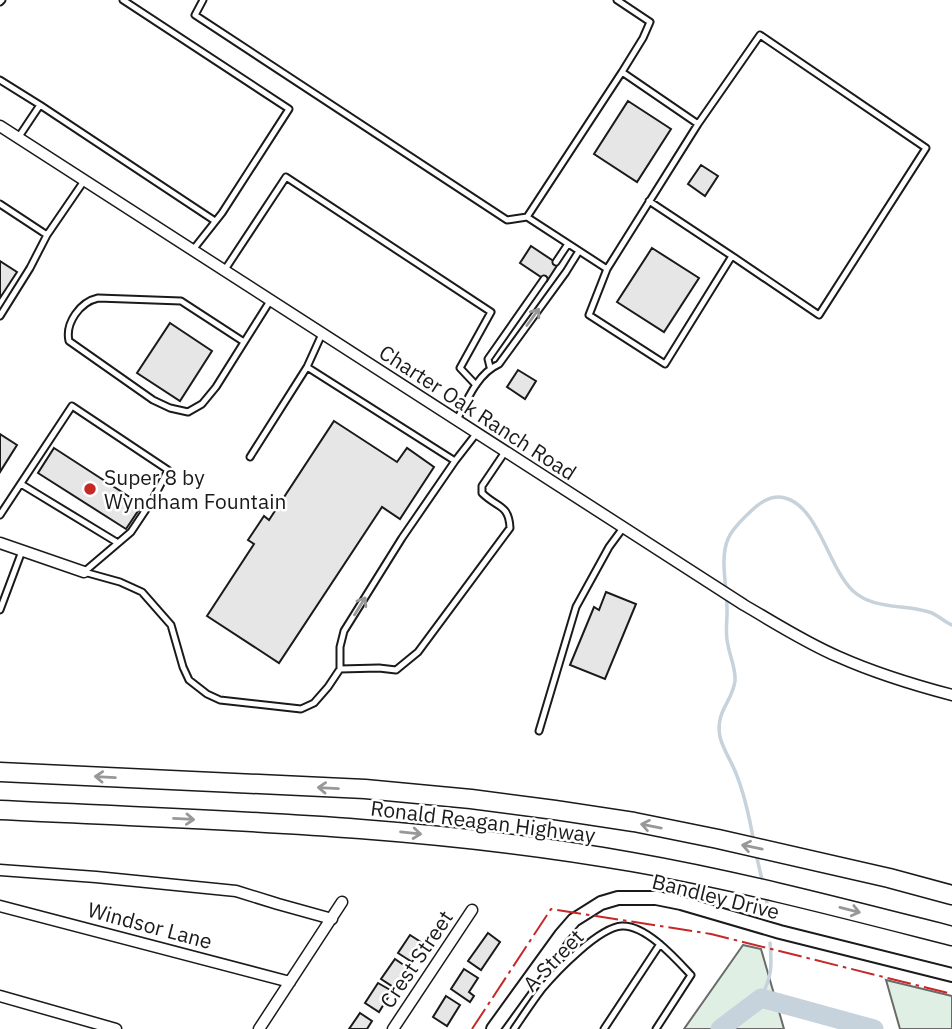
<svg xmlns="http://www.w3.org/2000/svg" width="952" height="1029" viewBox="0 0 952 1029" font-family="'IBM Plex Sans',sans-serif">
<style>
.green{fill:#e0efe3;stroke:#6a6a6a;stroke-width:2}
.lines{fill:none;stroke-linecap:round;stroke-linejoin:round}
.stream{stroke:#c6d2dc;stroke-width:3.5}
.river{stroke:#c6d2dc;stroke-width:19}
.building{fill:#e6e6e6;stroke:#1a1a1a;stroke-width:2}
.service-casing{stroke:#1a1a1a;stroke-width:9}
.minor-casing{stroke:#1a1a1a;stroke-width:13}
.tertiary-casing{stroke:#1a1a1a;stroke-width:16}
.motorway-casing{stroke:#1a1a1a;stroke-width:21}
.service{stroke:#fff;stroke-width:5}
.minor{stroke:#fff;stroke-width:10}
.tertiary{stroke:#fff;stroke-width:12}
.motorway{stroke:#fff;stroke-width:18}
.power{stroke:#c62828;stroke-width:2;stroke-dasharray:24 5 3.5 5;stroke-linecap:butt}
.oneway{stroke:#989898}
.poi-dot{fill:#c62828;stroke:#fff;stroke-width:2.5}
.labels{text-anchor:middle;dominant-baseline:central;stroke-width:5;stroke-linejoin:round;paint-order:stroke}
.street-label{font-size:21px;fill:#1a1a1a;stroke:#fff}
.poi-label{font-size:21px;fill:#1a1a1a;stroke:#fff;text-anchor:start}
</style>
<rect width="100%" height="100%" fill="#fff"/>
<path class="green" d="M743,945L761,949L784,1029H684Z
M886,980L952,996V1029H900Z"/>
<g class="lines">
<path class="stream" d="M754,843C750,820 744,792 735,771C730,759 723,749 720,737C715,711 732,703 735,681C736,669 730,657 728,645C725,634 727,624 727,613C728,591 719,559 728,539C732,529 741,521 748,514C758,504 770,494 785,498C818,506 829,569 853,591C874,610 904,604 929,612C937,614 944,622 952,625
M756,854L763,884
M765,895L770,915
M761,998C772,975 772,967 770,943"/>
<path class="river" d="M720,1029L761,998L874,1029"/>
</g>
<path class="building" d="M628,101L671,129L637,182L594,154Z
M701,165L718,176L705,196L688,184Z
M531,246L558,264L547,281L520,263Z
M652,248L699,278L664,332L617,302Z
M0,261L17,272L0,298Z
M170,323L212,351L180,401L137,373Z
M518,370L536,381L525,399L507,387Z
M334,421L397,462L407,448L434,467L400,519L382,507L279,663L207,616L254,544L248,540L264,516L269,520Z
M0,434L17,445L0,472Z
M54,448L142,505L126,529L38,473Z
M606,592L636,604L605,679L570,665L594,607L599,610Z
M488,933L500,942L481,970L468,961Z
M410,935L424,944L412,962L398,953Z
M395,959L408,968L395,988L381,979Z
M464,969L478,978L469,992L474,996L470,1002L451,989Z
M378,983L392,991L379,1012L365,1003Z
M446,996L460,1005L447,1026L433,1017Z
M360,1013L372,1021L367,1029H349Z"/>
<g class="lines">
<g class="service-casing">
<path id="service" d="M123,0L289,109L222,213L192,251
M203,0L195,15L507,220L527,217L607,269L698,124L622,72L643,38L650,22L617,0
M0,2L2,0
M0,80L40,105L18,138
M40,105L215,221
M698,124L760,35L926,148L819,315L732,256
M0,204L47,235L30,268L0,316
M527,217L622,72
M47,235L84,181
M556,262L568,244
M607,269L589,315L665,364L732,256L649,201
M224,271L286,177L491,312L460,368L476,385
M322,334L307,367L455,461L476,434
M244,342L181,301L98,298C80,302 65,323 69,341L153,400L170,408L188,412L202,404L216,387L270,301
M490,367L488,359L544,279
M457,420C467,400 478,373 499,364L566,272L579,251
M250,457L307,367
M21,484L118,543
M0,515L72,406L168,470L153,499L131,532L84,572
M84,572L120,582L142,592L171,625L183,667L189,680L207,694L220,700L301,709L314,703L328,687L340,669V647L344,631L402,538L455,461
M0,610L22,551
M340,669L379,668L396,670L418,652L510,528C509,504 497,508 482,493V486L505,452
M539,731L576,607L609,547L623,528
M514,1029C523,1016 532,1002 542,989C556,972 599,927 622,926C646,925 676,959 691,975L656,1029
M604,1029L660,944"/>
</g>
<g class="minor-casing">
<path id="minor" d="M0,126L744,605C775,623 806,643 839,657C875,673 914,685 952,695
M0,543L84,572
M0,870L96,877L236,891L278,904L332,919
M0,906L290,982
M0,996L116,1029
M259,1029L342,902
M393,1029L472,910"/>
</g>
<g class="tertiary-casing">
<path id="tertiary" d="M493,1029L561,935L574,920L601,903L618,898H656L681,903L780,932L952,975"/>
</g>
<g class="motorway-casing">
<path id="motorway" d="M0,772L365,789L471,799L555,810L634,822L718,839L889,878L952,895
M0,810C211,820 424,825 632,862C740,881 846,909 952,936"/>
</g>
<use href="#service" class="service"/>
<use href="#minor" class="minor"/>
<use href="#tertiary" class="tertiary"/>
<use href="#motorway" class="motorway"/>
<path class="power" d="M472,1029L551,909L711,934L952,994"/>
</g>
<defs><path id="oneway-shaft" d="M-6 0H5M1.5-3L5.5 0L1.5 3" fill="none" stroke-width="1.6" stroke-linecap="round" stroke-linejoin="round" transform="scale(1.75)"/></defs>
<g class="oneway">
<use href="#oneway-shaft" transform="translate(533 317) rotate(-54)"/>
<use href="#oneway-shaft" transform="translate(360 606) rotate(-58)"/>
<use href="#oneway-shaft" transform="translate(105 777) rotate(-177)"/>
<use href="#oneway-shaft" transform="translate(328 788) rotate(-177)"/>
<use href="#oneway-shaft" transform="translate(184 819) rotate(3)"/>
<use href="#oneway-shaft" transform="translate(651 826) rotate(-169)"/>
<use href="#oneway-shaft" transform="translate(411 833) rotate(6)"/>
<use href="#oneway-shaft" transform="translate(752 847) rotate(-168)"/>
<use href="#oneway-shaft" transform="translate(850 910) rotate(14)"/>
</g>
<circle class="poi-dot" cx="90" cy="489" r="7"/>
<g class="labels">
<g class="street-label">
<text transform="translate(478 412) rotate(33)">Charter Oak Ranch Road</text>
<text transform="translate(483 821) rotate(7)">Ronald Reagan Highway</text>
<text transform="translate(716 896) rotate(14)">Bandley Drive</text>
<text transform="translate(150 925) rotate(15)">Windsor Lane</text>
<text transform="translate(416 959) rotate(-56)">Crest Street</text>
<text transform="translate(553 960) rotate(-46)">A Street</text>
</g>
<g class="poi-label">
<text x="104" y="477">Super 8 by<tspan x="104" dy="24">Wyndham Fountain</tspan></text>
</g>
</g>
</svg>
